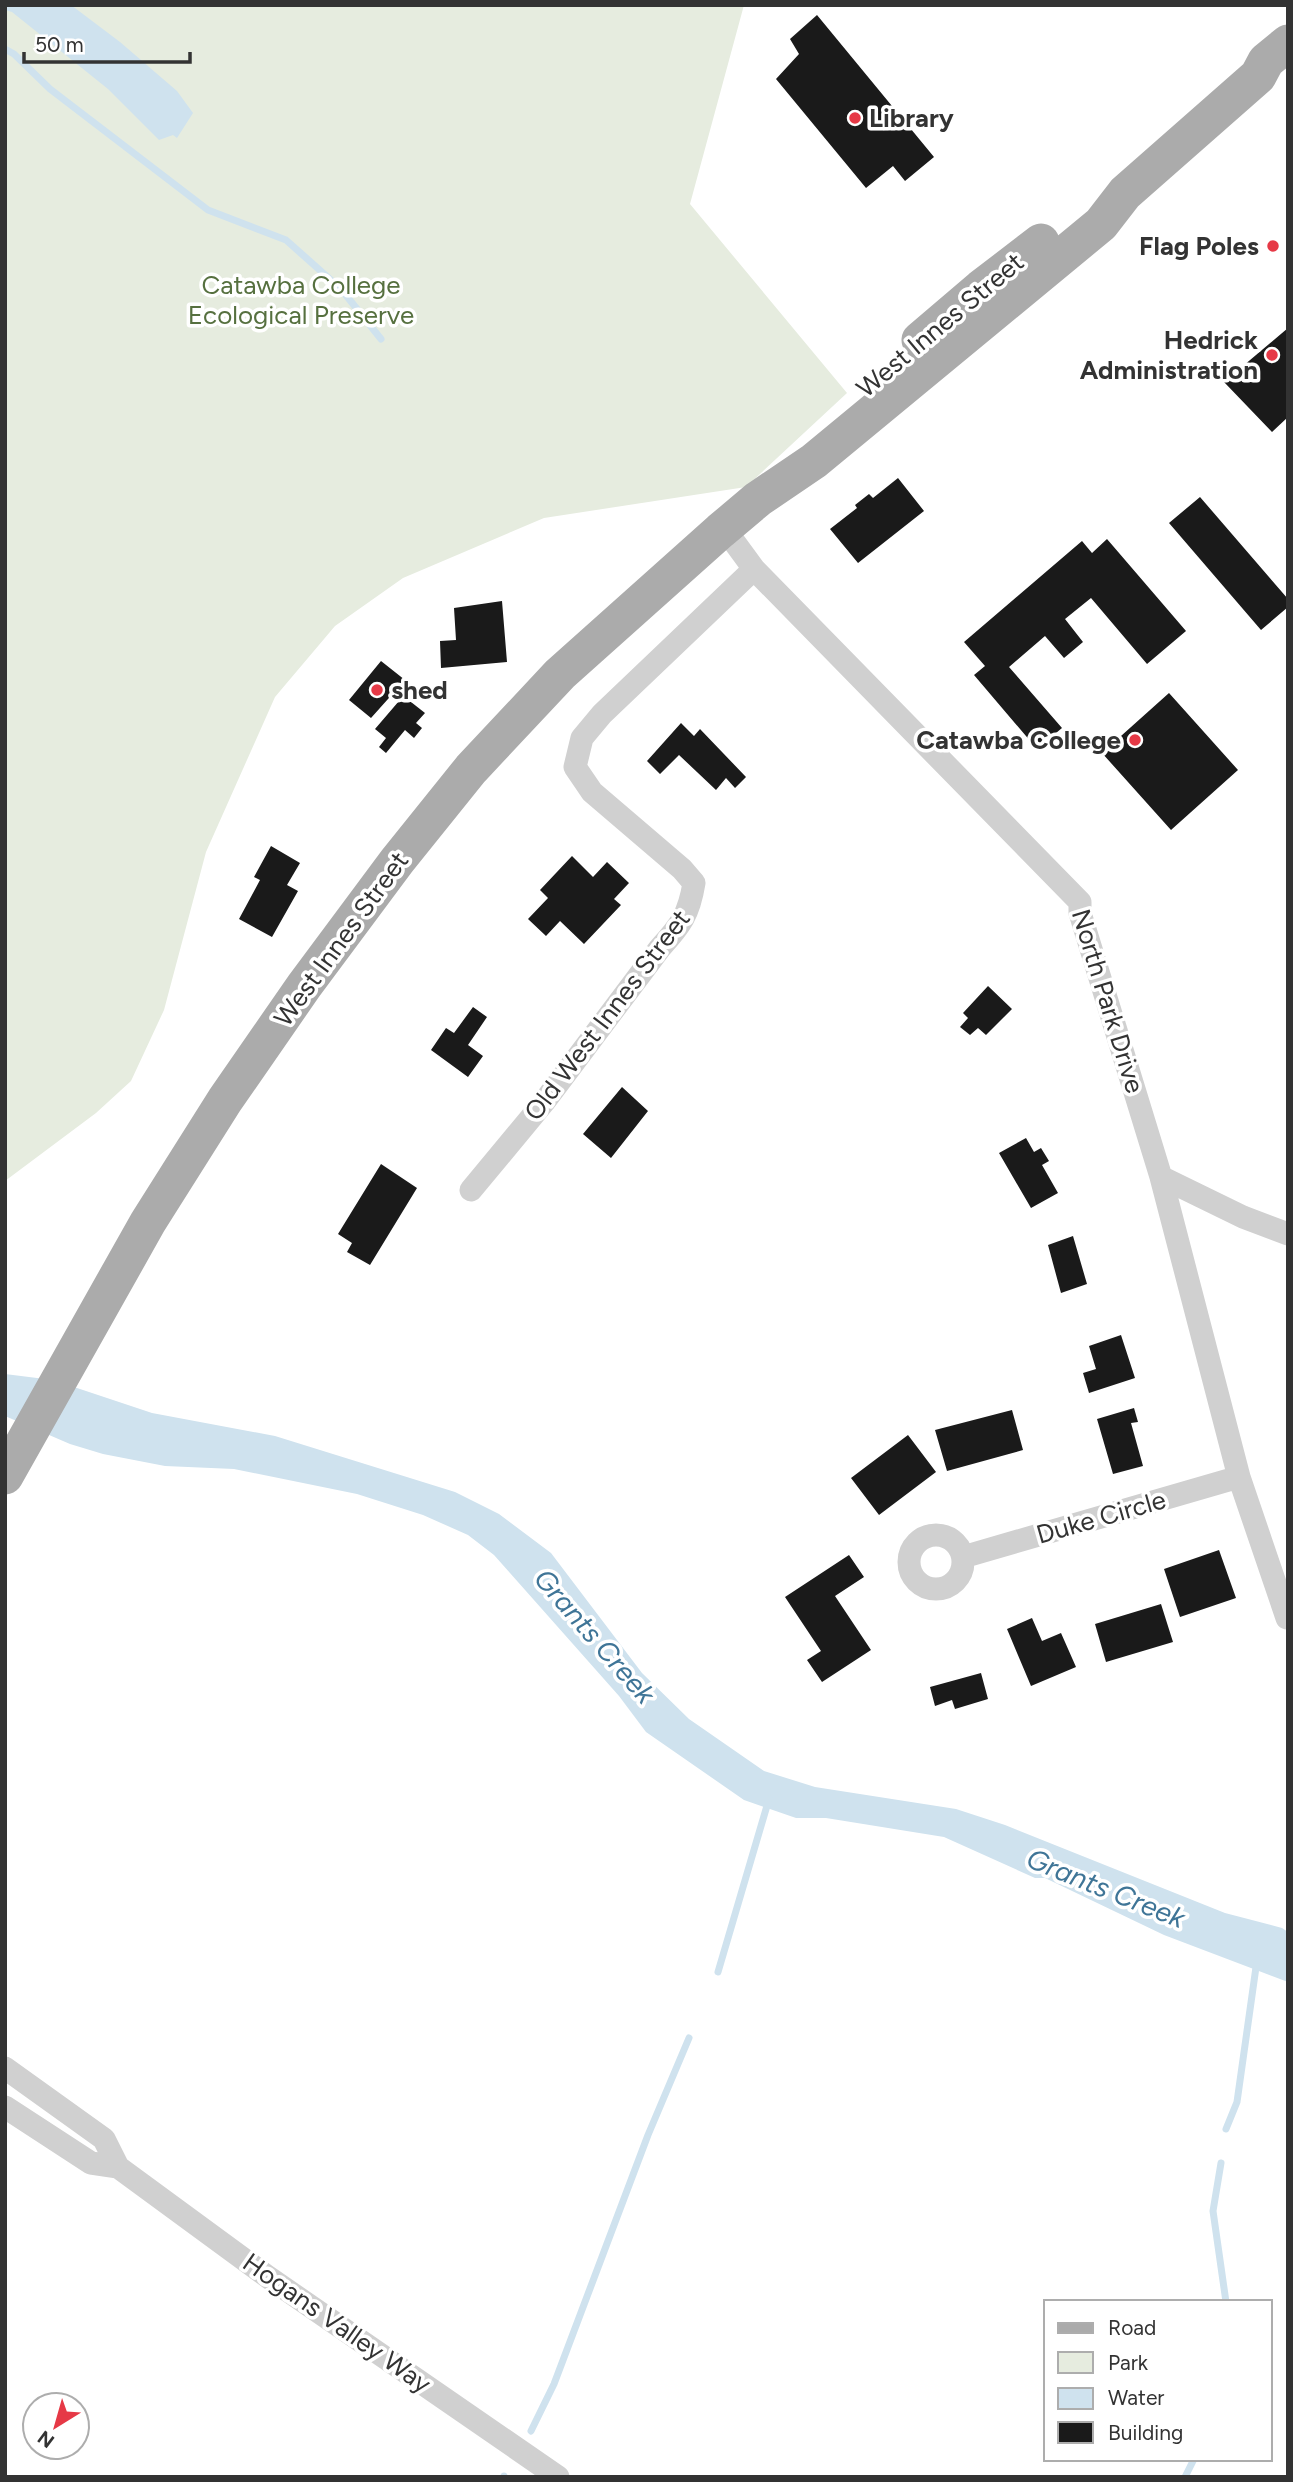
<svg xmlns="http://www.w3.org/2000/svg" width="1293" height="2482" viewBox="0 0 1293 2482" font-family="Figtree,sans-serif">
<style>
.green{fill:#e6ecdf}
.water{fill:#cfe2ee}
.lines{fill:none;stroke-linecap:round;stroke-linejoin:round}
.stream{stroke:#cfe2ee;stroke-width:7}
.building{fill:#1a1a1a}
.street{stroke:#d0d0d0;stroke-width:23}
.primary{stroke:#ababab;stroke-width:37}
.poi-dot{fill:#e63946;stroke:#fff;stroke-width:2.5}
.labels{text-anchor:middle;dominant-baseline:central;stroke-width:7;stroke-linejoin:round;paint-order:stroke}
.poi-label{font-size:26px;font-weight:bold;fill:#333;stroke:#fff;text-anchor:end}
.park-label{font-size:26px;fill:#56703f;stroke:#fff}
.street-label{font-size:26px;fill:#333;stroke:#fff}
.water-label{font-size:28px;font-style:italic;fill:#3f7597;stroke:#fff}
</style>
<rect width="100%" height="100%" fill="#fff"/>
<path class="green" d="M5,5H744L690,204L847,393L746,487L544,518L403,578L335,626L275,697L206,852L164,1010L131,1081L96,1113L5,1181Z"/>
<path class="water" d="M5,5H71L120,42L177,91L193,113L177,138L173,135L159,140L108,89L12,12L5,10Z
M5,1374L53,1380L152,1413L275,1436L455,1492L499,1514L551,1553L642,1673L689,1719L764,1771L815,1787L956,1809L1005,1825L1225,1913L1282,1928L1288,1932V1982L1164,1935L1045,1878H1035L944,1837L826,1818H796L744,1800L646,1732L619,1696L494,1555L468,1535L423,1515L357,1494L234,1469L165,1466L103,1454L70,1444L5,1416Z"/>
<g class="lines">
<path class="stream" d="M5,49L14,54L50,89L208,210L286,240L341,289L381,339
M718,1972L769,1799
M1226,2129L1237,2102L1257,1960
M1221,2163L1213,2211L1226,2302
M531,2431L554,2384L648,2135L689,2038
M504,2477V2476
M1185,2477L1194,2459"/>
</g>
<path class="building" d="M817,15L934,157L905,181L893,166L866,188L776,79L799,54L790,39Z
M1288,328V417L1272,432L1224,382Z
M898,478L924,511L858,563L830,529L857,508L855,505L869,494L873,498Z
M1200,497L1288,599V607L1261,630L1169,523Z
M1107,539L1186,631L1147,664L1091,598L1065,619L1083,642L1064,658L1045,636L1009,667L1062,728L1037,749L974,675L985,666L964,642L1082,541L1092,553Z
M502,601L507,662L441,668L440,641L456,640L454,608Z
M381,661L405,680L371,718L349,700Z
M1169,693L1238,770L1171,830L1102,753Z
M399,701L411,702L425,713L416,723L422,728L414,738L405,730L386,753L379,747L386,738L375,729Z
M681,723L694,736L700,729L746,777L735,788L726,778L716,790L679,755L660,774L647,761Z
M271,846L300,863L287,885L298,891L272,937L239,919L260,880L254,877Z
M572,856L593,877L607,862L629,883L614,899L621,905L584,944L560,921L546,936L528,919L548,898L540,890Z
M988,986L1012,1009L986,1035L978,1028L970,1035L960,1027L968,1018L963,1013Z
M473,1007L487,1017L468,1045L483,1056L468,1077L431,1050L446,1028L454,1033Z
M622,1087L648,1111L611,1158L583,1134Z
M1026,1138L1034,1152L1041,1148L1049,1161L1042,1165L1058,1193L1031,1208L999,1153Z
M381,1164L417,1188L370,1265L347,1252L352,1243L338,1234Z
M1073,1236L1087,1284L1061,1293L1048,1245Z
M1121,1335L1135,1378L1089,1393L1083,1373L1096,1369L1089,1346Z
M1134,1408L1138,1422L1131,1423L1143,1466L1113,1474L1097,1419Z
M1012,1410L1023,1450L947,1471L935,1430Z
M908,1435L936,1472L879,1515L851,1478Z
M1219,1550L1236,1598L1180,1617L1164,1569Z
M849,1555L864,1577L835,1596L871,1650L822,1682L807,1660L821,1651L785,1597Z
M1161,1604L1173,1642L1106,1662L1095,1624Z
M1032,1618L1042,1641L1061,1633L1076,1667L1031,1686L1007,1629Z
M981,1673L988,1699L955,1709L952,1700L935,1706L930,1687Z"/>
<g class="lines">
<path class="street" d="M724,528L754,569L1080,902V913L1161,1177L1239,1477L1287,1618
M1161,1177L1243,1217L1288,1234
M471,1190L544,1102L660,948C681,925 689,914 694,883L682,869L592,792L575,767L582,738L602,714L754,569
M909 1562a27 27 0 1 1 54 0a27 27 0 1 1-54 0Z
M963,1557L1239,1477
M5,2068L104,2139L118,2167L91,2163L5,2107
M118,2167L268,2277L558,2477"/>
<path class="primary" d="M920,340L981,288L1041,242
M5,1476L148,1222L225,1100L304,986L397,861L471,769L560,674L720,531L758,499L814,461L1101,224L1125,193L1258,76L1266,61L1288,43"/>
</g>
<g class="poi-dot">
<circle cx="855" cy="118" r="7"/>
<circle cx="1273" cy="246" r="7"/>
<circle cx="1272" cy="355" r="7"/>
<circle cx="377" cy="690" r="7"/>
<circle cx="1135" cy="740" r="7"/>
</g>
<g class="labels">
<g class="poi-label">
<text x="869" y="118" text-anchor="start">Library</text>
<text x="1259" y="246">Flag Poles</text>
<text x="1258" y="340">Hedrick<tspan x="1258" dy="30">Administration</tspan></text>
<text x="391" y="690" text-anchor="start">shed</text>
<text x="1121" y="740">Catawba College</text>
</g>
<g class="park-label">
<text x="301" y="285">Catawba College<tspan x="301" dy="30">Ecological Preserve</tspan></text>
</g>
<g class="street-label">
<text transform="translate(940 325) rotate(-40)">West Innes Street</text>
<text transform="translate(341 939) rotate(-54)">West Innes Street</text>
<text transform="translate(1108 1001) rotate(73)">North Park Drive</text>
<text transform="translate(607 1015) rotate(-53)">Old West Innes Street</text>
<text transform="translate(1101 1517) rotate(-16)">Duke Circle</text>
<text transform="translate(337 2323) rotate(35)">Hogans Valley Way</text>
</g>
<g class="water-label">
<text transform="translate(595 1636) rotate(49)">Grants Creek</text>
<text transform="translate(1106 1888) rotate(22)">Grants Creek</text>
</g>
</g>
<rect width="1293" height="2482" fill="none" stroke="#333333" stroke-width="14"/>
<rect x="1044" y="2300" width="228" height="161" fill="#ffffff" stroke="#adadad" stroke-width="2"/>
<rect x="1058" y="2323" width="35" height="10" fill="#ababab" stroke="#adadad" stroke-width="2"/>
<text x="1108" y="2335" font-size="21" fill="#333333">Road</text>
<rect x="1058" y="2352" width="35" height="21" fill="#e6ecdf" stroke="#adadad" stroke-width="2"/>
<text x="1108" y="2370" font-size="21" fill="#333333">Park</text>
<rect x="1058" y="2388" width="35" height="21" fill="#cfe2ee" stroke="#adadad" stroke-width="2"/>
<text x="1108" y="2405" font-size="21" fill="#333333">Water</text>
<rect x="1058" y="2422" width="35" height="21" fill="#1a1a1a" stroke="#adadad" stroke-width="2"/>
<text x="1108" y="2440" font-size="21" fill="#333333">Building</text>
<g transform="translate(56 2426) rotate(217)"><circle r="33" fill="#ffffff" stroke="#adadad" stroke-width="2"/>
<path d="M0-5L12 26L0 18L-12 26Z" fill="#e63946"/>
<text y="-10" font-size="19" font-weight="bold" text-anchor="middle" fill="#333333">N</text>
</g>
<path d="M24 52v10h166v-10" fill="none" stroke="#333333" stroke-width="3.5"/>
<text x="35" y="52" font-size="21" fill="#333333" stroke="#ffffff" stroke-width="5" paint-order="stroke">50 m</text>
</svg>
